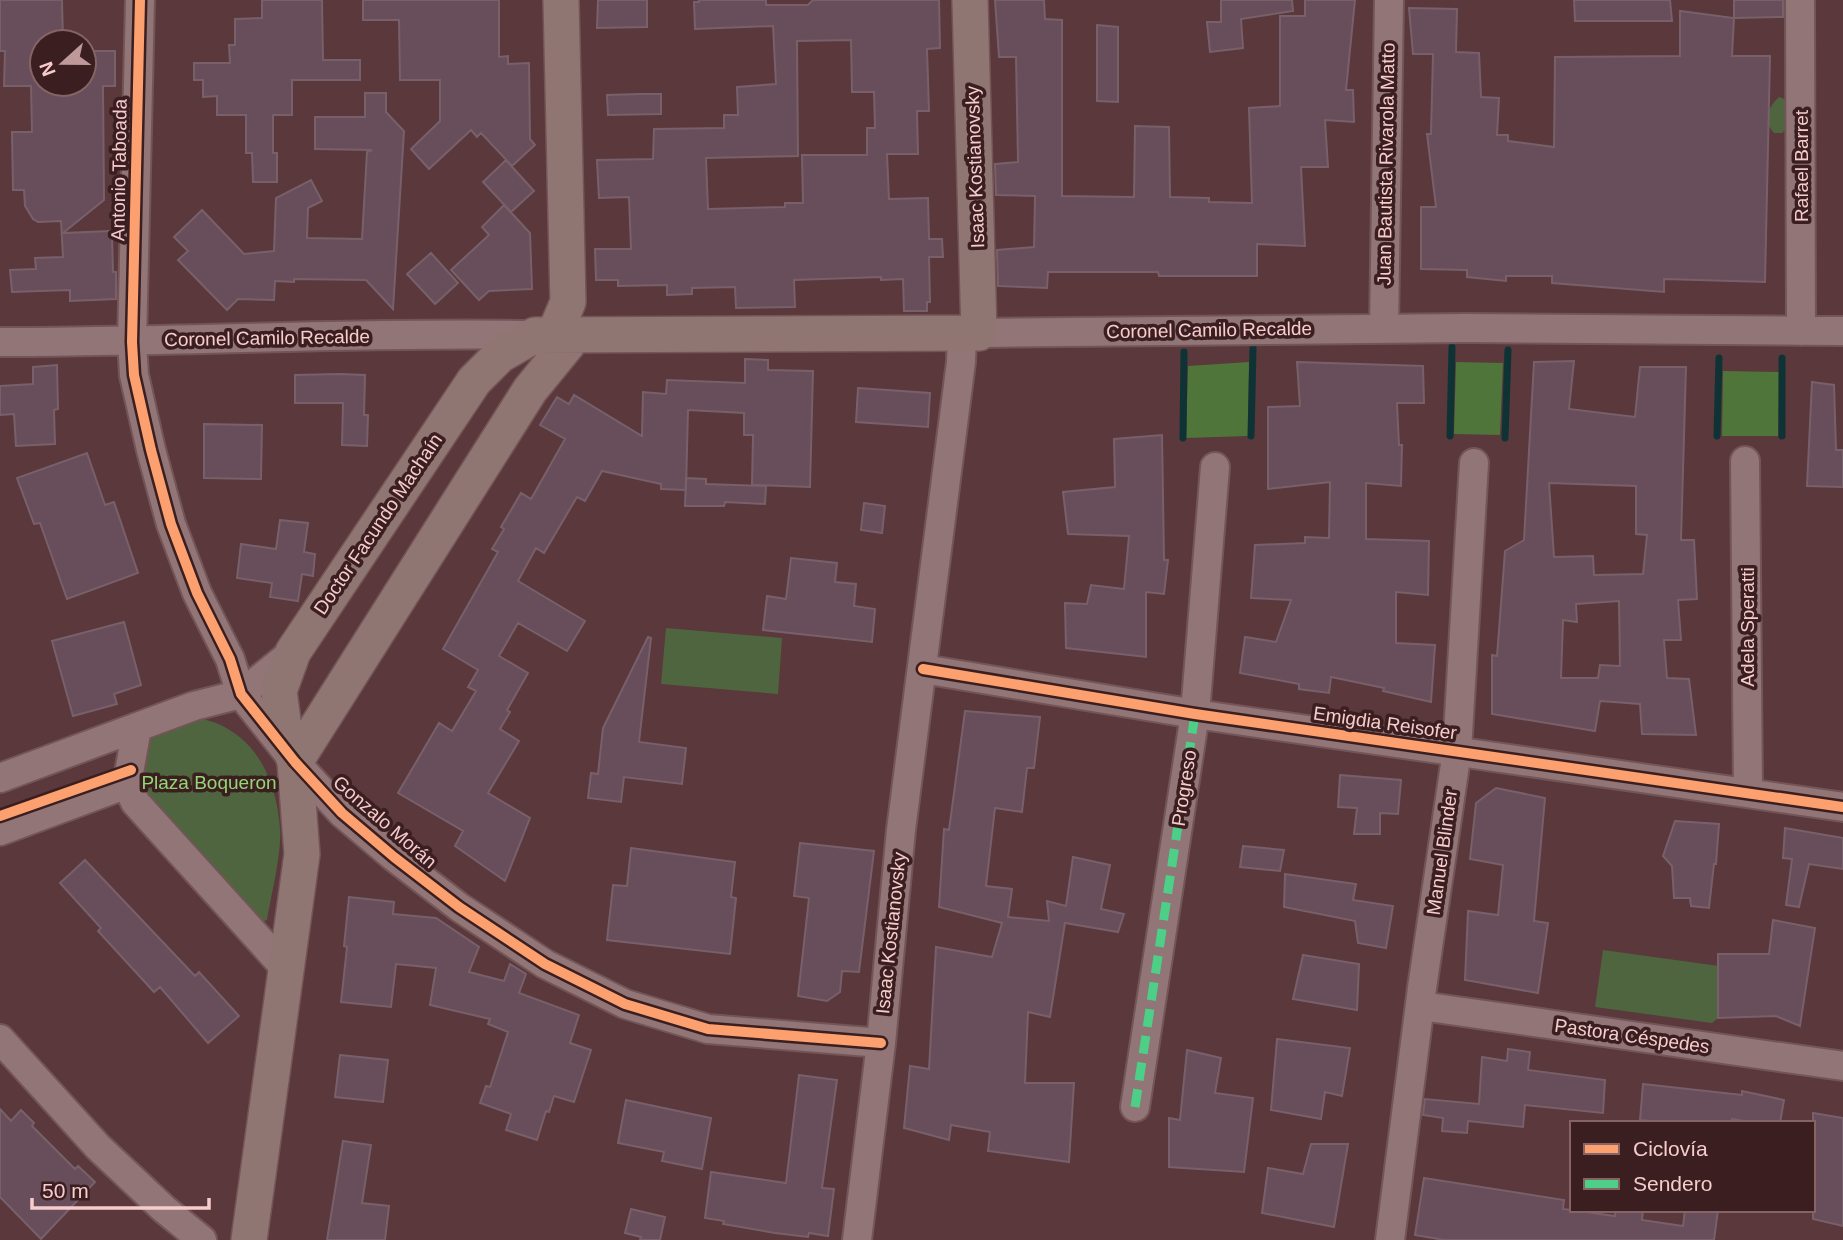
<svg xmlns="http://www.w3.org/2000/svg" width="1843" height="1240" viewBox="0 0 1843 1240" font-family="Helvetica,sans-serif">
<style>
.green{fill:#4f653f}
.forest{fill:#50753a}
.lines{fill:none;stroke-linecap:round;stroke-linejoin:round}
.stream{stroke:#0f3335;stroke-width:7}
.building{fill:#684e5b;stroke:#78606a;stroke-width:2;fill-rule:evenodd}
.minor-casing{stroke:#745557;stroke-width:32}
.major-casing{stroke:#745557;stroke-width:38}
.minor{stroke:#917577;stroke-width:28}
.major{stroke:#907672;stroke-width:35}
.quiet{stroke:#4dcf88;stroke-width:9;stroke-dasharray:18 9;stroke-linecap:butt}
.cycleway-casing{stroke:#3b1e1f;stroke-width:15}
.cycleway{stroke:#fca06f;stroke-width:10}
.labels{text-anchor:middle;dominant-baseline:central;stroke-width:7;stroke-linejoin:round;paint-order:stroke}
.street-label{font-size:19px;fill:#f6cccd;stroke:#3b1e1f}
.park-label{font-size:19px;fill:#93d677;stroke:#3b1e1f}
</style>
<rect width="100%" height="100%" fill="#5a383b"/>
<path class="green" d="M1779,97L1787,100L1791,124L1782,133H1774C1763,121 1767,108 1779,97Z
M666,628L782,638L778,694L661,684Z
M198,718C253,728 277,778 280,829C282,852 271,896 267,920L261,922L143,792L138,776L150,736Z
M1603,950L1719,966L1718,1018L1712,1023L1595,1007Z"/>
<path class="forest" d="M1249,362L1248,436L1186,438L1188,366Z
M1456,362L1503,363L1500,435L1454,434Z
M1723,371L1779,372L1778,436H1722Z"/>
<g class="lines">
<path class="stream" d="M1251,436L1253,348
M1450,436L1452,347
M1717,436L1719,358
M1782,436V358
M1183,438L1184,352
M1505,438L1508,350"/>
</g>
<path class="building" d="M0,0H62L63,42H42V84H84V51H115V86H103L104,200L63,233L109,231V236H112L113,272H116V299L70,301V290L12,292L10,270L36,269L35,258L63,257L61,221L38,222L33,219L25,206L24,190H13L12,132H32L31,86H4L5,51H0Z
M262,0H322L323,60H360V80H292V115H273V153H277V182H253L252,153H246V115H217V96L203,97V80H194V63H230L229,45H235V19L262,18Z
M363,0H499V57L508,56V64L529,63L530,139L535,145L512,166L481,133L477,137L471,130L429,169L411,149L440,121V80H400L399,20H363Z
M598,0H647V27L597,28Z
M699,0H766V5H808L813,0H939L940,48L927,49L929,111H917L918,154H887L889,199L928,198L929,239H942L943,257H929L930,302H927V311H904L903,279L881,280V277L794,280L795,307L736,308L735,287L692,288V294L667,295V285L618,286V280H596L595,249H631L629,197L599,198L597,160L653,159L654,129L724,128V115H738L737,87L776,84L773,26L695,29L694,2H699ZM851,40L852,92H874L875,128H867V155H802L803,203H785V207L708,209L706,158L798,156L797,41Z
M995,0H1044L1045,19L1062,20V196L1134,197L1135,126L1169,127L1170,197L1209,198V202L1252,203L1249,108L1280,106V16H1305V0H1355L1346,90H1353L1354,122L1325,120L1328,167H1301L1305,246L1257,244V276H1159L1158,272H1048L1047,288L998,286L997,250L1034,247L1035,196L996,195L995,164L1018,162L1016,57H999Z
M1221,0H1292L1293,11L1241,19L1243,48L1210,52L1207,22H1221Z
M1574,0H1670L1672,21H1575Z
M1734,0H1783V17L1734,18Z
M1409,8L1457,9L1456,52L1479,53L1481,97L1499,98L1497,135H1508V141L1554,147L1555,57L1680,56V11L1734,18L1732,56H1770L1765,282L1664,279V292L1552,283V276H1506V281L1467,277V270L1421,269V207H1436L1427,134H1431L1433,54H1413Z
M1097,25L1118,27V102L1097,101Z
M365,93H386V112L404,131L393,309L366,280L294,279V282L275,281L274,300L238,299L227,310L178,260L188,251L174,237L202,210L244,254L274,251L276,198L311,180L322,201L308,208L307,238L362,239L367,152L372,150L315,149V117H365Z
M640,94H661V114L608,115L607,95Z
M506,160L534,191L511,212L483,182Z
M504,205L530,233L532,289L489,291L479,300L451,270L489,235L482,227Z
M431,253L458,283L435,304L407,274Z
M745,359L768,360V370L813,371L810,487L752,485L753,435H744V413L688,410L686,490L661,489V484L602,471L585,501L577,497L544,553L536,548L518,581L585,621L567,651L518,623L499,656L528,673L507,710L510,712L500,729L519,741L488,793L530,818L505,881L455,846L463,831L398,793L439,723L452,731L476,691L468,687L478,670L443,649L498,552L492,549L504,529L501,527L521,493L531,499L565,439L540,425L557,397L569,404L574,395L642,436L643,392L666,394L667,380L745,383Z
M1574,361L1569,409L1635,417L1640,367H1686L1681,540H1694L1697,599L1678,600L1681,640H1664L1667,678L1689,679L1696,735L1642,734L1640,704L1600,701L1595,731L1492,714V655L1497,656L1505,551L1524,540L1534,362ZM1549,483L1636,486V534L1647,535L1643,574L1594,575L1593,556L1554,557ZM1619,601L1620,666L1600,665L1598,678H1561L1563,620L1577,622L1576,604Z
M1297,362L1423,366L1424,403H1397L1399,445H1402L1401,486L1366,483V539L1429,541L1428,595L1396,592V643L1435,645L1431,702L1383,691L1384,688L1331,677L1329,693L1299,689V684L1240,673L1245,637L1276,642L1291,600L1251,598L1255,545L1305,543V537L1329,538L1330,482L1268,489V407L1300,406Z
M57,365L58,409L54,410L55,444L16,446L14,414L0,415V386L33,384V367Z
M340,374L365,375L364,415H368L367,446L342,445L343,403H295V375Z
M1812,382L1834,385L1836,450H1843V487L1807,486Z
M858,388L930,393L928,427L856,422Z
M204,424L262,425L261,479L204,478Z
M1162,435L1164,560H1168L1164,594L1146,592V657L1066,648L1065,603L1087,604L1091,585L1124,589L1129,536L1068,534L1063,492L1115,487L1114,439Z
M87,453L105,505L114,502L138,573L67,599L40,523L34,524L17,478Z
M686,478L706,479V484L766,486L765,504L725,502L724,506H685Z
M864,503L885,506L882,533L861,530Z
M280,520L308,523L304,552L315,554L313,576L302,574L298,601L270,597L272,583L237,578L241,544L276,549Z
M791,558L837,563L835,582L856,584L854,606L875,609L872,642L763,630L767,596L786,599Z
M124,622L141,685L114,694L117,704L73,716L52,641Z
M648,637L651,638L639,742L686,748L682,784L624,777L621,802L588,798L591,773L598,774L603,728Z
M965,711L1040,717L1034,768H1027L1022,812L995,808L986,886L1012,889L1008,917L1049,921L1047,901L1066,906L1073,857L1110,865L1101,909L1124,914L1118,932L1065,923L1050,1017L1028,1012L1025,1083H1074L1069,1162L988,1151L990,1132L951,1125L949,1140L904,1128L910,1066L929,1069L936,947L992,957L1002,923L939,907L944,829L949,830Z
M1340,775L1401,780L1398,814L1380,813V834H1354L1357,808L1338,807Z
M1496,788L1545,798L1534,921L1548,923L1538,993L1465,980L1468,911L1498,915L1503,865L1470,859L1476,803Z
M1675,821L1719,824L1716,864H1714L1709,908L1691,906L1690,898H1674L1672,866L1663,856Z
M1785,828L1843,838V869L1809,864L1799,907L1786,905L1792,859L1783,858Z
M800,843L874,851L859,972L842,971L840,992L827,1001L798,996L809,898L794,896Z
M1243,846L1284,850L1280,871L1240,867Z
M631,848L735,862L731,897L736,898L730,954L607,940L613,885L627,886Z
M85,860L195,976L199,972L239,1016L208,1043L160,987L154,992L98,931L101,928L60,883Z
M1285,874L1356,884L1353,900L1393,906L1386,948L1358,943L1355,921L1284,907Z
M349,897L394,902L393,914L436,918L479,947L469,972L504,981L510,964L526,974L519,993L579,1015L570,1043L591,1050L574,1102L554,1096L549,1112L546,1111L537,1140L506,1130L511,1114L480,1103L486,1086L490,1087L508,1032L488,1024L490,1019L430,1005L436,968L396,964L391,1007L341,1002L347,947L344,946Z
M1773,920L1815,928L1800,1026L1776,1016L1718,1018V954H1769Z
M1303,955L1359,964L1357,1010L1293,999Z
M1277,1039L1350,1048L1342,1096L1325,1092L1321,1119L1271,1110Z
M1508,1049L1530,1052L1528,1070L1605,1080L1603,1113L1525,1105L1523,1127L1468,1121L1467,1133L1442,1131L1443,1118L1423,1115L1425,1099L1479,1104L1482,1057L1507,1061Z
M1187,1050L1221,1058L1215,1093L1253,1098L1244,1172L1169,1167V1118L1180,1120Z
M340,1055L388,1060L383,1102L335,1097Z
M799,1075L837,1080L822,1188L834,1189L828,1236L809,1233L808,1237L775,1233L723,1224L724,1221L705,1218L711,1172L786,1183Z
M1643,1084L1742,1095V1091L1784,1100L1780,1123H1755L1732,1119L1731,1123H1668L1640,1120Z
M626,1100L711,1118L702,1169L662,1161L664,1152L618,1143Z
M0,1109L11,1121L21,1110L34,1123L32,1126L75,1169L78,1166L95,1182L41,1239L0,1197Z
M1813,1113L1843,1118V1226L1813,1219Z
M343,1141L371,1145L362,1203L389,1206L385,1240H327Z
M1311,1144H1348L1334,1227L1262,1213L1268,1168L1303,1174Z
M1424,1178L1564,1200L1563,1209L1615,1216V1210H1643L1642,1220L1683,1226L1685,1210H1718L1714,1240H1444L1415,1235Z
M631,1209L665,1217L660,1240H640L641,1237L625,1233Z"/>
<g class="lines">
<g class="minor-casing">
<path id="minor" d="M140,0L132,342L134,375L151,450L171,524L197,593L230,659L241,694L295,762L342,813L394,857L459,907L545,964L625,1004L708,1029L881,1043
M1800,0L1801,331
M1384,329L1389,0
M979,333L1467,328L1843,331
M0,342C178,342 357,332 535,335
M1745,461L1748,792
M923,669L1195,714L1843,807
M137,728L127,784L135,802L287,970
M0,778L194,706L241,694L293,652
M0,831L127,784
M1421,1006L1843,1066
M0,1039L98,1147L164,1209L202,1240
M1135,1107L1195,714L1215,467
M857,1240L881,1043L901,830L961,362L962,334
M1390,1240L1422,988L1457,751L1474,463"/>
</g>
<g class="major-casing">
<path id="major" d="M554,335L568,302L561,0
M295,762L530,390L575,335
M249,1240L302,854L295,762L284,729L279,691L293,652L474,381L500,355L535,335L979,333L970,0"/>
</g>
<use href="#minor" class="minor"/>
<use href="#major" class="major"/>
<path class="quiet" d="M1135,1107L1195,714"/>
<g class="cycleway-casing">
<path id="cycleway" d="M140,0L132,342L134,375L151,450L171,524L197,593L230,659L241,694L295,762L342,813L394,857L459,907L545,964L625,1004L708,1029L881,1043
M923,669L1195,714L1843,807
M0,816L131,770"/>
</g>
<use href="#cycleway" class="cycleway"/>
</g>
<g class="labels">
<g class="street-label">
<text transform="translate(1386 164) rotate(-89)">Juan Bautista Rivarola Matto</text>
<text transform="translate(1801 166) rotate(-90)">Rafael Barret</text>
<text transform="translate(975 167) rotate(-92)">Isaac Kostianovsky</text>
<text transform="translate(119 170) rotate(-89)">Antonio Taboada</text>
<text transform="translate(1209 330) rotate(-1)">Coronel Camilo Recalde</text>
<text transform="translate(267 338) rotate(-1)">Coronel Camilo Recalde</text>
<text transform="translate(378 524) rotate(-56)">Doctor Facundo Machaín</text>
<text transform="translate(1747 627) rotate(-90)">Adela Speratti</text>
<text transform="translate(1385 723) rotate(8)">Emigdia Reisofer</text>
<text transform="translate(1184 788) rotate(-81)">Progreso</text>
<text transform="translate(385 822) rotate(41)">Gonzalo Morán</text>
<text transform="translate(1442 852) rotate(-82)">Manuel Blinder</text>
<text transform="translate(891 933) rotate(-84)">Isaac Kostianovsky</text>
<text transform="translate(1632 1036) rotate(8)">Pastora Céspedes</text>
</g>
<g class="park-label">
<text x="209" y="782">Plaza Boqueron</text>
</g>
</g>
<rect x="1570" y="1121" width="245" height="91" fill="#3b1e1f" stroke="#866465" stroke-width="2"/>
<rect x="1584" y="1144" width="35" height="10" fill="#fca06f" stroke="#866465" stroke-width="2"/>
<text x="1633" y="1156" font-size="21" fill="#f6cccd">Ciclovía</text>
<rect x="1584" y="1179" width="35" height="10" fill="#4dcf88" stroke="#866465" stroke-width="2"/>
<text x="1633" y="1191" font-size="21" fill="#f6cccd">Sendero</text>
<g transform="translate(63 63) rotate(249)"><circle r="33" fill="#3b1e1f" stroke="#866465" stroke-width="2"/>
<path d="M0-5L12 26L0 18L-12 26Z" fill="#bf989a"/>
<text y="-10" font-size="19" font-weight="bold" text-anchor="middle" fill="#f6cccd">N</text>
</g>
<path d="M32 1198v10h177v-10" fill="none" stroke="#f6cccd" stroke-width="3.5"/>
<text x="42" y="1198" font-size="21" fill="#f6cccd" stroke="#3b1e1f" stroke-width="5" paint-order="stroke">50 m</text>
</svg>
